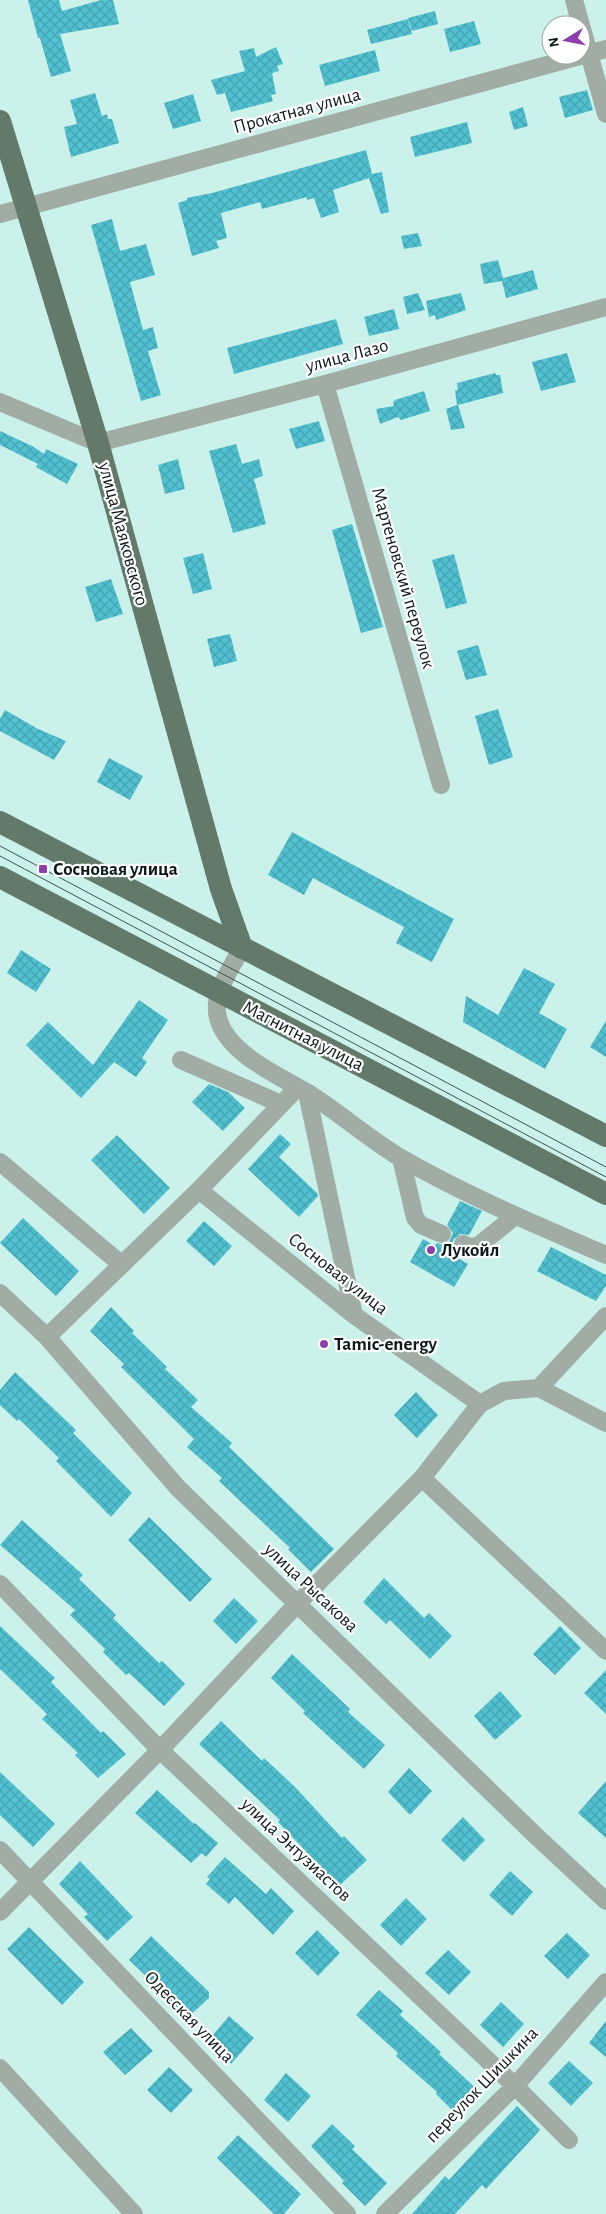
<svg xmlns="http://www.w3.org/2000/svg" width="606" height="2214" viewBox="0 0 606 2214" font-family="'Alegreya Sans',sans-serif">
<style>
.building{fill:url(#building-cross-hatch)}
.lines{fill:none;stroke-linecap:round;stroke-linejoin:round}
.minor{stroke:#a0aca4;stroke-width:18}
.major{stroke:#637a6b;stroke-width:22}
.tram{stroke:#3e524f;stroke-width:1}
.poi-dot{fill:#8d3eae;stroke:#fff;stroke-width:2}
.labels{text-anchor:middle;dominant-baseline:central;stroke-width:4.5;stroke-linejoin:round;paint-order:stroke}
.street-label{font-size:19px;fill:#0b1917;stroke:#fff}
.poi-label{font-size:19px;font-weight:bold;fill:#0b1917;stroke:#fff;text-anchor:start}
</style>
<defs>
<pattern id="building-cross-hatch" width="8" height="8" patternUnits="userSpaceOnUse" patternTransform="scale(1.25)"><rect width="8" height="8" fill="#51c0d0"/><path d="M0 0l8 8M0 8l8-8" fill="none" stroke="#45a4b2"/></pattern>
</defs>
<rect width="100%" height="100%" fill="#cbf2ea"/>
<path class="building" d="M28,0H59L62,11L101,0H113L119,24L60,34L71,71L51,77L40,38H38Z
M435,11L438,24L412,31L408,18Z
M408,19L412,34L371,44L367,30Z
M474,21L481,44L450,52L444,29Z
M276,47L283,64L277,66L279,71L272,73L276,94L271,95L273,101L231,112L225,93L217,95L211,80L245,71L239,51L254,48L256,57Z
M375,50L380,71L325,86L319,65Z
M587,90L593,110L565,118L559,97Z
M95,93L102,116L107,114L108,119H112L119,143L71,157L64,127L77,124L70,100Z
M193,94L201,121L173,129L164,103Z
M523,107L528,126L514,130L509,112Z
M467,122L472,143L415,157L410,137Z
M366,150L372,174L382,172L389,212L381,214L369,178L333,190L339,212L321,218L314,198L307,200V197L262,209L260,202L221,213L227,238L216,241L219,248L192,256L178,203L187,200V198L212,193Z
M112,219L120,251L146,244L155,275L130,282L143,330L153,327L158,348L148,351L161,395L141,401L91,225Z
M418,233L422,246L404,249L401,236Z
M498,260L503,278L533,270L538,289L506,298L502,281L484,284L480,264Z
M418,293L425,310L407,314L403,297Z
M461,293L466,310L436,320L435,315L429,317L426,301Z
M394,309L399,329L369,336L364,317Z
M336,319L343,344L234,374L227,348Z
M567,353L576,382L541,391L532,362Z
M495,373L496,375H500L503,393L458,405L465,428L451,430L446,409L457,405L455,390H458L457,383Z
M424,391L430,411L401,420L398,417L380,424L376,409L394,406L393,402L395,400Z
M319,421L325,441L296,449L289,429Z
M0,431L34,447L44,454L46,449L78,464L67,484L36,467L38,464L0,445Z
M236,444L242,464L259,459L263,476L254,479L266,524L233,533L209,451Z
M178,459L185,489L165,494L158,465Z
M352,524L383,627L361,633L332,530Z
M203,553L212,589L193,594L183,558Z
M454,554L467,603L446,609L432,560Z
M111,579L123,614L96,622L85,587Z
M230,634L237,661L214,667L207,639Z
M478,645L487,675L466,680L457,651Z
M498,709L513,757L489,765L475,716Z
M5,710L38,729L66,741L54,760L0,731V719Z
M109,758L143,776L130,800L97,782Z
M292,832L454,919L432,962L396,943L404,927L313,878L304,895L268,875Z
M21,950L51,969L36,992L7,973Z
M524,968L555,984L539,1013L567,1029L545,1069L463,1022L466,996L498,1015Z
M139,1000L168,1020L142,1058L147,1062L136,1077L114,1062L81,1098L26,1045L48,1022L93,1065Z
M606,1021V1057L590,1047Z
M209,1084L228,1092L245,1108L223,1131L192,1102Z
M280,1134L291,1144L279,1157L317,1193L318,1196L299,1217L248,1169Z
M117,1135L170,1188L144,1214L91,1160Z
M460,1201L482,1211L469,1235L461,1234L453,1240V1246L458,1253L456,1257L468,1264L454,1287L410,1262L423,1239L435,1246L437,1243L443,1245L449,1242L453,1233L447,1225Z
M23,1218L79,1271L56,1296L0,1243Z
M204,1221L232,1246L214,1266L186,1241Z
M551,1247L606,1275V1286L596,1301L537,1271Z
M111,1307L134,1331L132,1333L167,1367L165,1369L198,1400L191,1407L232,1443L229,1447L334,1549L311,1572L288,1549L290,1548L219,1481L222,1478L187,1447L194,1439L121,1367L124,1364L90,1331Z
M15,1372L76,1430L73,1433L132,1493L111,1517L56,1461L59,1458L19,1419L17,1421L0,1405V1390Z
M416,1392L438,1415L417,1438L394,1415Z
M149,1517L212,1579L190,1602L128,1540Z
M22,1520L83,1575L79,1579L116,1615L113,1618L159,1663L162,1661L185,1684L164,1706L129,1673L126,1675L103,1652L105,1649L70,1615L75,1610L0,1545Z
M384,1578L424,1618L429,1613L452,1636L430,1659L390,1620L386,1624L363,1602Z
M234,1598L258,1621L236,1644L213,1621Z
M0,1626L55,1678L51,1682L101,1733L103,1731L126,1754L98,1778L75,1755L78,1753L42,1719L47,1714L0,1669Z
M560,1626L581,1648L555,1675L533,1654Z
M292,1654L350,1709L348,1712L385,1745L364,1769L303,1713L305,1711L271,1678Z
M606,1670V1714L584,1693Z
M500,1691L522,1716L495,1740L474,1716Z
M221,1721L262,1761L264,1758L295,1787L342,1838L344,1836L367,1860L339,1886L278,1822L280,1820L199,1744Z
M409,1768L432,1791L410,1815L388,1792Z
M0,1772L55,1824L33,1847L0,1815Z
M606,1781V1838L578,1813Z
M157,1790L194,1824L195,1823L218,1843L206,1857L202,1853L191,1863L135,1813Z
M463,1817L485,1840L464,1862L441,1840Z
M225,1857L266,1894L271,1888L294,1911L273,1935L235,1897L229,1904L206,1884L210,1879L207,1877Z
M80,1861L133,1917L107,1941L84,1917L88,1914L59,1884Z
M510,1871L533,1892L512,1916L489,1895Z
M406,1898L427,1919L401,1946L380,1925Z
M29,1927L84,1982L62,2005L7,1949Z
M317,1930L340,1953L318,1976L295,1953Z
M567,1933L590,1955L568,1979L544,1956Z
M151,1936L209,1992V1998L185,2020L163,1996L165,1994L129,1960Z
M448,1950L471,1972L449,1995L425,1973Z
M379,1990L403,2011L400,2015L441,2052L439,2054L481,2093L458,2116L436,2094L437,2092L396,2056L398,2053L356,2015Z
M501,2002L524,2024L503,2047L480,2025Z
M229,2016L254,2038L231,2064L207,2042Z
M606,2021V2057L589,2043Z
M131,2028L153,2051L125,2075L103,2052Z
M569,2061L593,2083L571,2106L548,2083Z
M169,2067L193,2090L171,2113L147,2090Z
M286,2073L311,2096L288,2122L264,2100Z
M517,2106L540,2130L486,2189L482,2185L455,2214H412L445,2176L449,2180Z
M332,2124L355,2146L352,2149L387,2183L365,2206L342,2183L344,2181L311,2146Z
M238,2135L301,2194L284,2214H274L217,2158Z"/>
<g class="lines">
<path class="minor" d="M574,0L581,25
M581,25L606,114
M0,214L606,49
M325,384L441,785
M0,402L98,443L325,384L606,307
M242,948C230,970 210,996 219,1021C230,1055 280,1076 308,1093C340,1113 369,1139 401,1158C467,1196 537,1225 606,1255
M181,1060L281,1104
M307,1093L354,1315
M401,1158L415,1218L421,1225L442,1234
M0,1162L122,1265
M199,1190L354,1315L480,1404
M463,1244L470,1247L478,1246L515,1216
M0,1293L47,1337L178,1488L535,1835L606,1901
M47,1337L199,1190L297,1088
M539,1388L606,1423
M422,1478L606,1651
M0,1584L160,1750L515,2086L569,2140
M0,1850L347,2214
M0,1912L160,1750L298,1603L422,1478L480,1404L504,1391L539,1388L606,1316
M0,2068L134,2214
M385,2214L515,2086L606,1982"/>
<path class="major" d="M0,121L98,443L221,889L242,948
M0,822L606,1136
M0,877L606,1194"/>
<path class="tram" d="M0,846L606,1167
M0,856L606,1177"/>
</g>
<g class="poi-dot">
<rect x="38" y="864" width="10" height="10" rx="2.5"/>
<circle cx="431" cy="1250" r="5"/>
<circle cx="324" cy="1344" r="5"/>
</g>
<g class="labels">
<g class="street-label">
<text transform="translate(297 111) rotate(-15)">Прокатная улица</text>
<text transform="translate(347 356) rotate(-15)">улица Лазо</text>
<text transform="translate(123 534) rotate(75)">улица Маяковского</text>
<text transform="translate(403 578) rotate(74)">Мартеновский переулок</text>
<text transform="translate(303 1036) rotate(27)">Магнитная улица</text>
<text transform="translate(338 1274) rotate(38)">Сосновая улица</text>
<text transform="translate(311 1588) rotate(43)">улица Рысакова</text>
<text transform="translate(296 1850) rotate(43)">улица Энтузиастов</text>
<text transform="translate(189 2017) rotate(46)">Одесская улица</text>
<text transform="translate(482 2085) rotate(-46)">переулок Шишкина</text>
</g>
<g class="poi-label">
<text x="53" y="869">Сосновая улица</text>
<text x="441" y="1250">Лукойл</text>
<text x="334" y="1344">Tamic-energy</text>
</g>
</g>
<g transform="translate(566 40) rotate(260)"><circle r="24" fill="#ffffff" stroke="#9da3a2"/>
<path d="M0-4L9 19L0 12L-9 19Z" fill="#8d3eae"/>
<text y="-8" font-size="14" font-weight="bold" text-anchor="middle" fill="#0b1917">N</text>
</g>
</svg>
